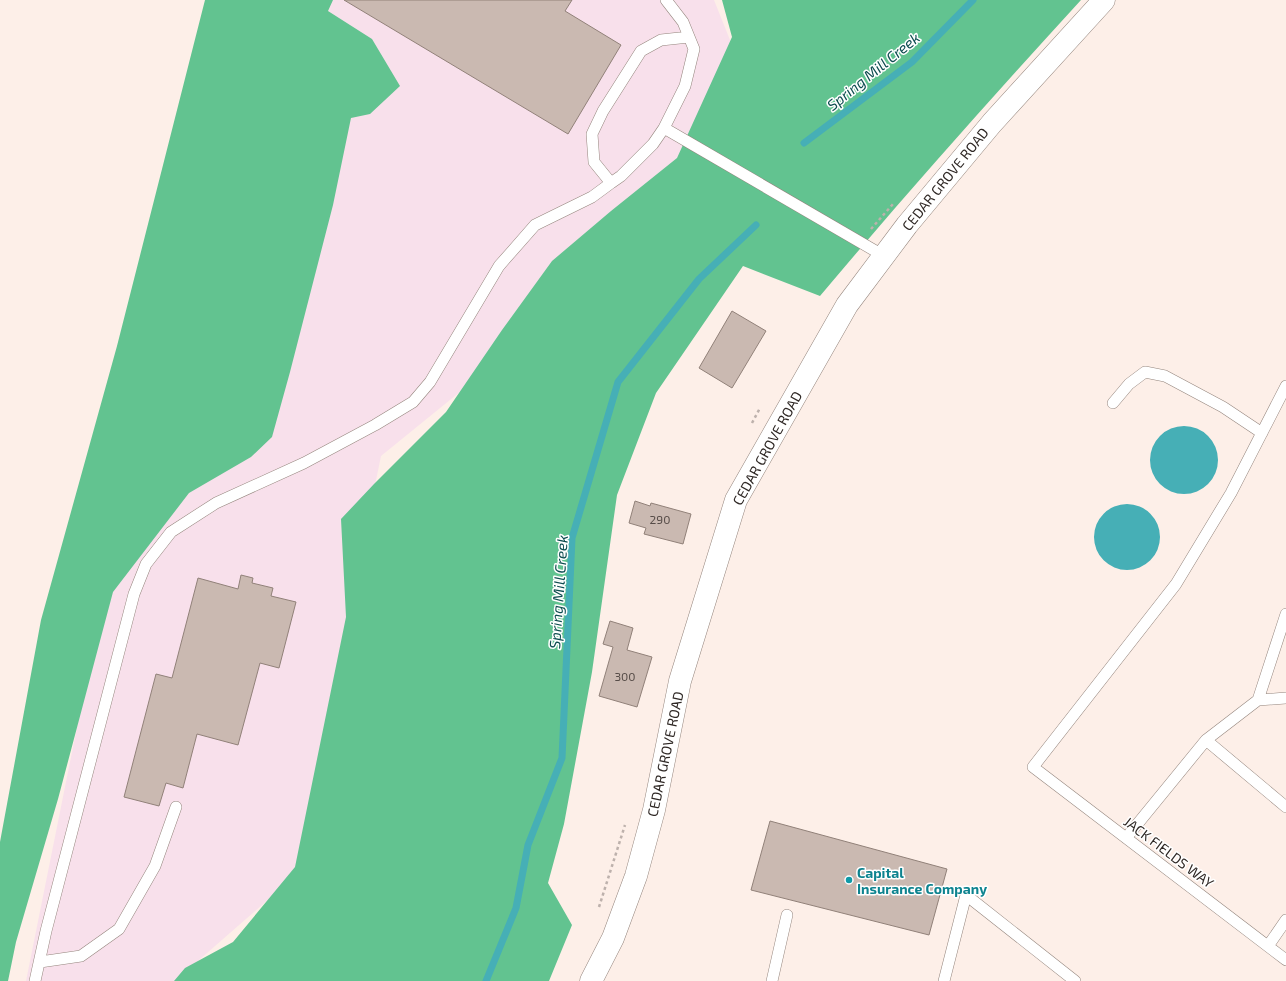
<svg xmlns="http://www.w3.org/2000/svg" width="1286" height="981" viewBox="0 0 1286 981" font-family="'Exo 2',sans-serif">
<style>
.industrial{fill:#f8e0eb}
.forest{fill:#62c390}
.water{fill:#46afb6}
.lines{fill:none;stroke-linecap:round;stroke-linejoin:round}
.stream{stroke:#46afb6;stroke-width:7}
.building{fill:#cab9b1;stroke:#918179}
.lane-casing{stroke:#94857d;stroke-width:12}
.secondary-casing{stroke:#94857d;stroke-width:23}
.path{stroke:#bdb1ac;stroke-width:2.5;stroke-dasharray:3 3;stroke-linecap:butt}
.lane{stroke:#fff;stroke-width:11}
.secondary{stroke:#fff;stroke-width:22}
.culture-dot{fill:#0f9aa8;stroke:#fff;stroke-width:1.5}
.labels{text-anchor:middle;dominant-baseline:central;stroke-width:3;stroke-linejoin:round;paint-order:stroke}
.number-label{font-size:12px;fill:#564c48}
.street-label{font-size:14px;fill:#2f2825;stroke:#fff}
.culture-label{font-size:14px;font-weight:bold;fill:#0d838f;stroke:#fff;text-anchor:start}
.water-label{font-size:15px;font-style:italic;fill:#0e4d50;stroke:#fff}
</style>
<rect width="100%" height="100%" fill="#fdefe8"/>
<path class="industrial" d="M281,0H714L770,140L381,456L295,876L175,981H26L113,548Z"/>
<path class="forest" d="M205,0H333L328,11L372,39L400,86L370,114L351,118L333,205L290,372L272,437L251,457L189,493L113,592L58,799L16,942L8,981H0V842L41,620L117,346Z
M722,0H1081C992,97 905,195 820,296L743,266L656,393L617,495L592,672L564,824L548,883L572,925L549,981H174L185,968L233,942L295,867L346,617L341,519L374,484L446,412L502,330L552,261L611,211L677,158L732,37Z"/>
<path class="water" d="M1150 460a34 34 0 1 1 68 0a34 34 0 1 1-68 0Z
M1094 537a33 33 0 1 1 66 0a33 33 0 1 1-66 0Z"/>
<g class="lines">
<path class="stream" d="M804,143L912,62L973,0
M486,981L516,908L528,845L562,758L572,538L618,382L699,279L756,225"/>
</g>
<path class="building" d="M344,0H572L565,11L621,45L568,134Z
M732,311L766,331L732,388L699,368Z
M635,501L650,506L651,503L691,514L683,544L644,534L646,528L629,523Z
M241,575L253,578L252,583L273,588L271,596L296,602L279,668L260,663L238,745L197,734L183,788L166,783L159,806L124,797L156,674L172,678L198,578L238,589Z
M610,621L633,628L627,650L652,657L637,707L599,696L613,647L603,644Z
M770,821L947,869L929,935L751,890Z"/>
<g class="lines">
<g class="lane-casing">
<path id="lane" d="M664,128L685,86L694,49L683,22L666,0
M611,183L594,162L592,134L603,111L641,51L661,40L689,37
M1286,386L1231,493L1176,584L1033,767L1286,960
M1113,403L1129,384L1145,372L1165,376L1223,407L1262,433
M1258,700L1286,614
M1206,740L1286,807
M1126,838L1206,740L1258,700L1286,698
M1268,946L1286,920
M40,962L81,956L119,929L155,866L176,807
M35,981L46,931L134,594L146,564L171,532L216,503L304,463L375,425L413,402L430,382L499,266L535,225L592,197L611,183L621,176L653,144L664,128L884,256
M772,981L787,915
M944,981L966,895L1075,981"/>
</g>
<g class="secondary-casing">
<path id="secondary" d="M591,981L613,938L636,876L654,810L680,681L736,500L847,305L907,225L992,123L1104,0"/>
</g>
<path class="path" d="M871,229L893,204
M752,423L760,408
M599,907L625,825"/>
<use href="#lane" class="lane"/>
<use href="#secondary" class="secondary"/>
</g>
<circle class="culture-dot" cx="849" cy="880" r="4"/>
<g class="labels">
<g class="number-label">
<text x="660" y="519">290</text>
<text x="625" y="676">300</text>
</g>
<g class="street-label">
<text transform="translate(945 179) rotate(-51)">CEDAR GROVE ROAD</text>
<text transform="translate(767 448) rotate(-61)">CEDAR GROVE ROAD</text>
<text transform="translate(665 754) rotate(-78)">CEDAR GROVE ROAD</text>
<text transform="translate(1169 852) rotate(37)">JACK FIELDS WAY</text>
</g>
<g class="culture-label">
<text x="857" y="872">Capital<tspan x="857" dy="16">Insurance Company</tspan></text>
</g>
<g class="water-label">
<text transform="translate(873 71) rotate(-39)">Spring Mill Creek</text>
<text transform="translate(558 592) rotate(-86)">Spring Mill Creek</text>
</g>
</g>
</svg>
